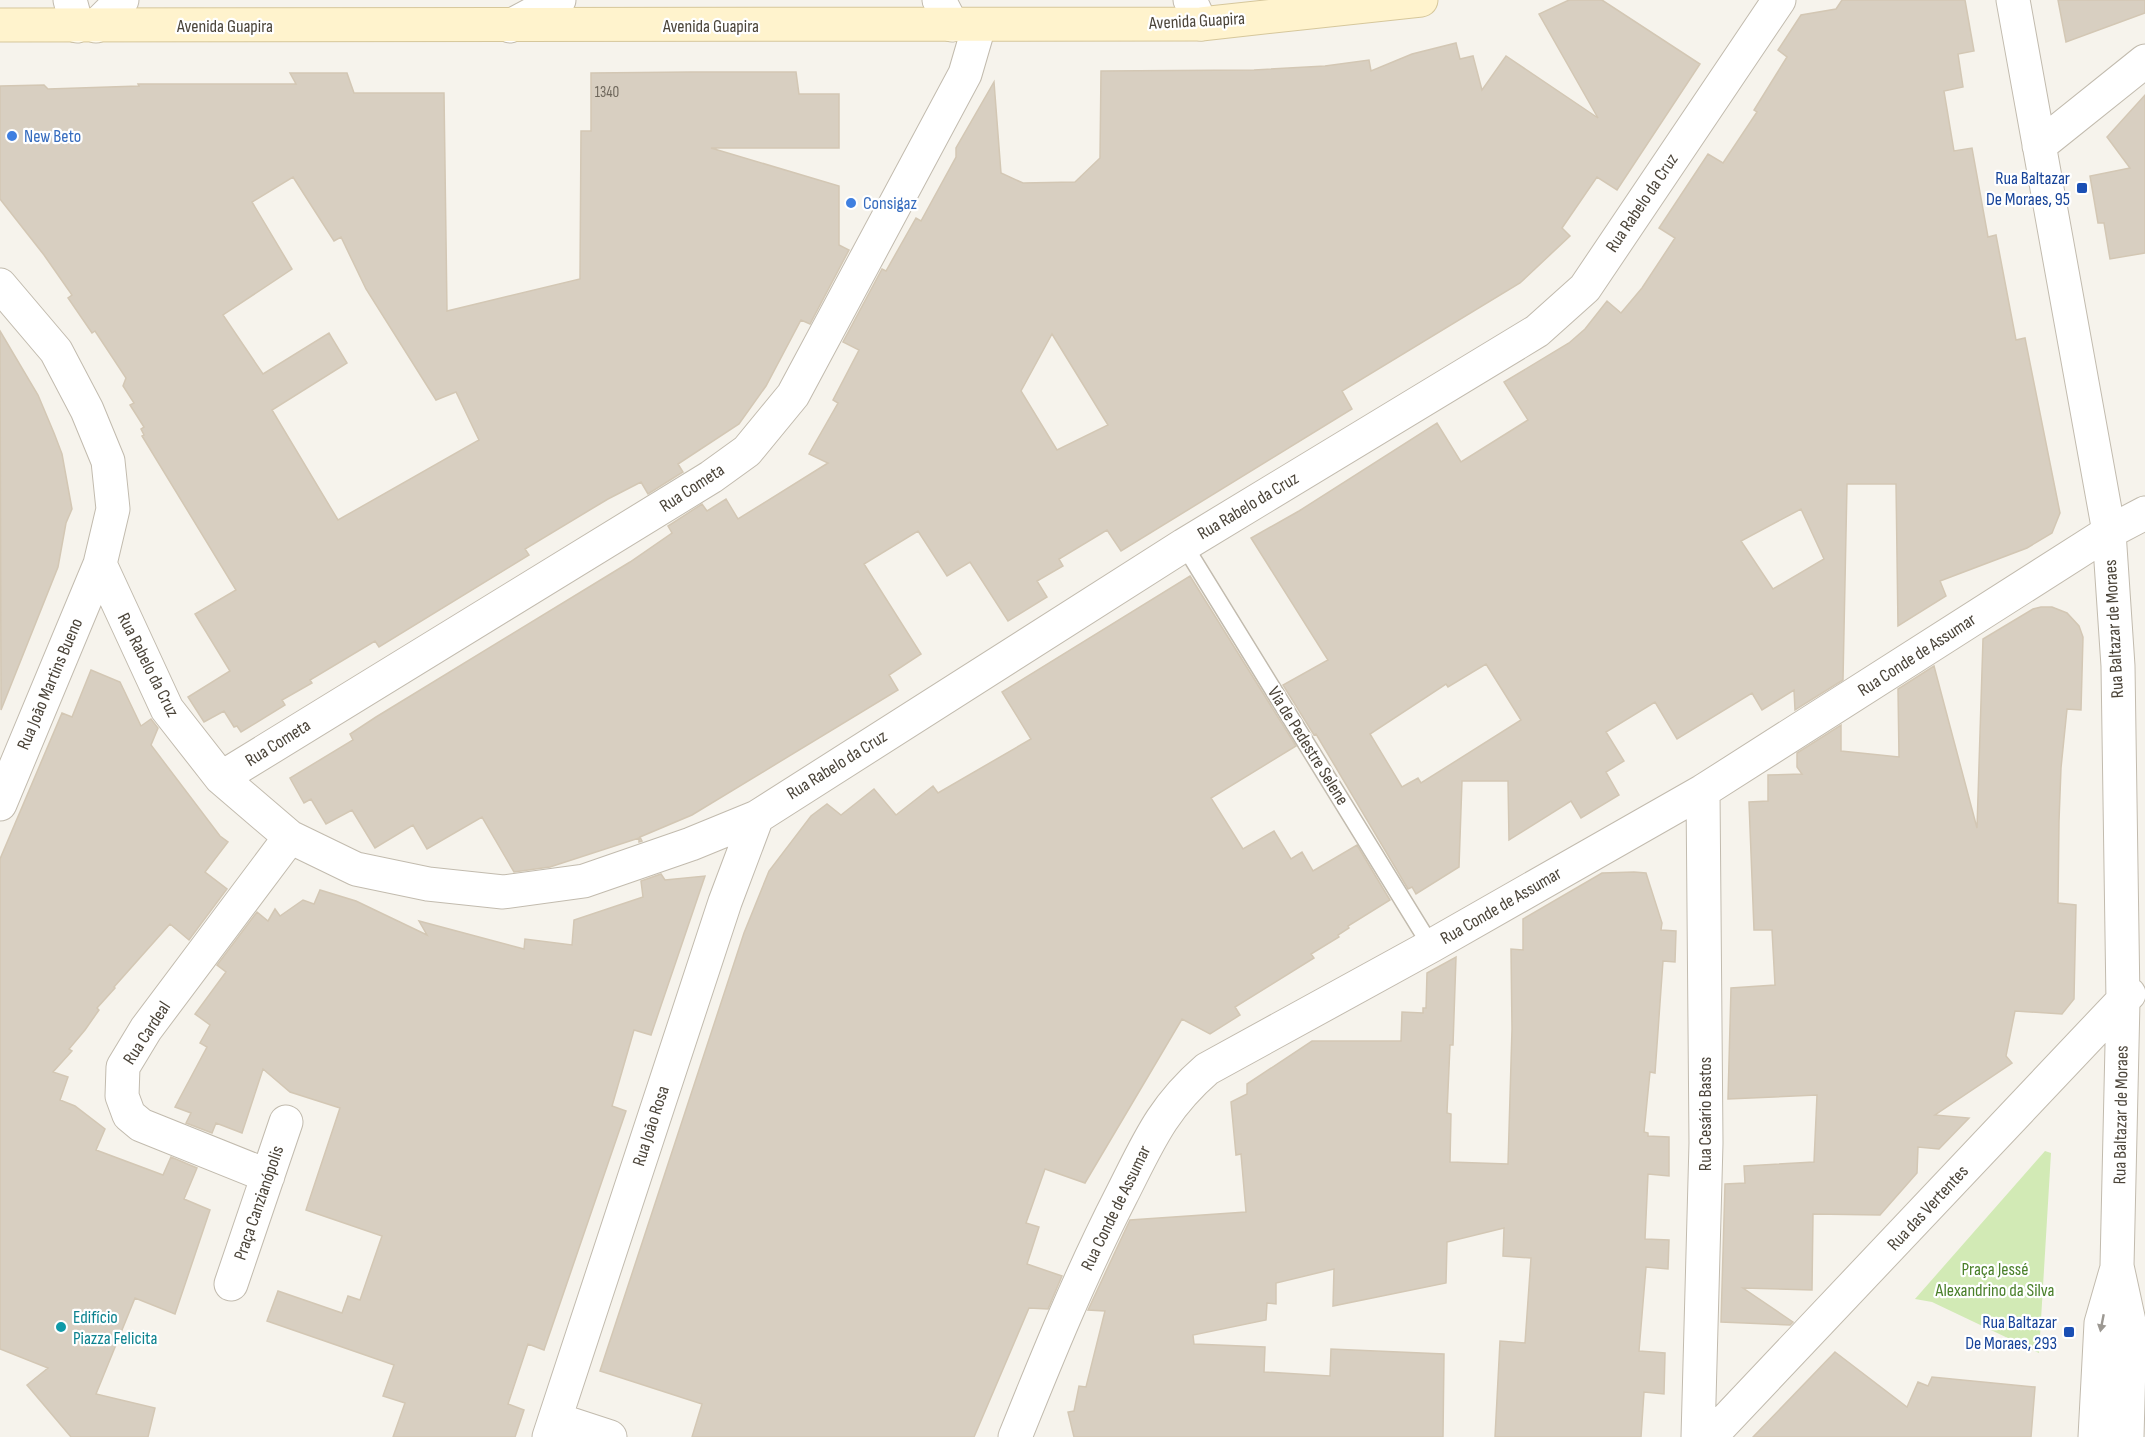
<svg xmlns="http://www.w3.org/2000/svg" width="2145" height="1437" viewBox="0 0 2145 1437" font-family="'Sofia Sans Condensed',sans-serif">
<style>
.green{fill:#d2eab5}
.building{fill:#d8cfc1;stroke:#d3c7b4;stroke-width:1.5;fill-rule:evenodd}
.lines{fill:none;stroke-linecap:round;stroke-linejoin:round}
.lane-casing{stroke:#c2bbae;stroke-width:19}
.street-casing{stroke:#c2bbae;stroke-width:35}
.secondary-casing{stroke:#d6c79b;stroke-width:35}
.lane{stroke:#fff;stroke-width:16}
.street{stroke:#fff;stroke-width:33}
.secondary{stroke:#fff3cd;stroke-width:33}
.oneway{fill:#9c9892}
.shop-dot{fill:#3f7fe0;stroke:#fff;stroke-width:2}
.transit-dot{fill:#1a4fb4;stroke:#fff;stroke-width:2}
.culture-dot{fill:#0f9aa8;stroke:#fff;stroke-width:2}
.labels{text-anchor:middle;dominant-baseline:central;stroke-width:4.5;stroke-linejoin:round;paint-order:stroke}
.number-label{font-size:15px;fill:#6e675b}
.street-label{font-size:18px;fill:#4b4439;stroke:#fff}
.shop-label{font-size:18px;fill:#366cbe;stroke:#fff;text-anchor:start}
.transit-label{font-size:18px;fill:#164399;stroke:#fff;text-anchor:end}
.park-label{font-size:18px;fill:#4a7f2a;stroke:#fff}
.culture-label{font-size:18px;fill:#0d838f;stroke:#fff;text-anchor:start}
</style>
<rect width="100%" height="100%" fill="#f6f3ec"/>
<path class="green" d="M2045,1151L2051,1153L2039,1353L1932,1302L1915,1299Z"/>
<path class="building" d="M1569,0H1602L1700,64L1617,190L1597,177L1562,228L1570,236L1520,283L1342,391L1352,409L1121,551L1107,530L1059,559L1063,566L1037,581L1047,597L1008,621L970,562L947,576L918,531L864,564L921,654L889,675L898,690L692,815L640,837L642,841L639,842V838L550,867L514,872L482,817L427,849L413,825L375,848L352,810L326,824L311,799L304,803L290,778L353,740L350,734L376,717L630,562L672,533L668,526L702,504L707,511L726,499L738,519L828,463L809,454L838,403L833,400L859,350L843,342L882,269L886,271L916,218L921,221L956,157V148L994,82L1001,173L1023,183L1075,182L1100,158L1101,71L1254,70L1325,66L1369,60L1371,71L1412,54L1456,43L1460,59L1473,56L1482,90L1506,56L1598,118L1539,14ZM1052,334L1108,425L1057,450L1021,391Z
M1842,0H1965L1974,51L1958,54L1963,87L1944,91L1954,151L1972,148L1988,237L1996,235L2016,340L2025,338L2060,513L2052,533L2027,548L1940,581L1946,596L1898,626L1896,484H1847L1843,680L1795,710L1794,690L1762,710L1752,693L1677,739L1655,702L1606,732L1624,761L1606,772L1619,795L1581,818L1571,801L1509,840L1508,781H1462L1459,867L1416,894L1412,887L1408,889L1316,734L1314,735L1283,685L1328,660L1251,538L1299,511L1437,423L1461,462L1528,420L1504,382L1569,343L1585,329L1607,301L1621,313L1642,288L1675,238L1659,228L1708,154L1723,163L1757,112L1754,110L1787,57L1778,50L1801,15L1836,9ZM1801,509L1824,559L1773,589L1741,541ZM1486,664L1521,720L1421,783L1418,778L1402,787L1370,734L1446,684L1448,687Z
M2058,0H2145V13L2066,42Z
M692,72H796L799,94H839V148H711L839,186V245L849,250L810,324L801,320L766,386L739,424L678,464L683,472L648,494L641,482L608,499L525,549L529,555L379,647L375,641L310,680L312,683L282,700L285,705L241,732L237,726L234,727L224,711L204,722L188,697L230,671L195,614L236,590L142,436L144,435L141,429L144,427L130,405L134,403L123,386L126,378L95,331L92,333L68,298L72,295L44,255L0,199V86L44,85L48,89L139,86L138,84H296L290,73H347L354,93H444L447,311L580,279L581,131H591V73ZM293,177L334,241L341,237L366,289L436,400L456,392L479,440L338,520L272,410L347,363L329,333L263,374L223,315L292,269L252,202Z
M2145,95V253L2110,259L2104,223H2098L2090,176L2130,168L2107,137Z
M0,331L38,395L54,433L62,454L72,509L66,523L58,567L1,710Z
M1190,576L1296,746L1211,798L1243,849L1274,831L1291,859L1302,852L1313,871L1357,845L1390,900L1348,926L1349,928L1338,935L1339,937L1311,954L1314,958L1235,1007L1240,1015L1210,1034L1182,1019L1085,1183L1045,1169L1026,1223L1039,1227L1027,1264L1062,1276L1048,1309L1029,1308L974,1437H692L702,1404L600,1371L744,933L769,871L811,816L827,804L841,815L874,789L896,815L933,786L938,793L1031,739L1002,692Z
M2041,607H2052L2067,613L2079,626L2083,637L2081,710L2067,709L2061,768L2059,821L2058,903L2076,905L2074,999L2062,1014L2015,1011L2006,1056L2012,1063L1935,1115L1969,1118L1939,1149L1918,1147L1917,1173L1880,1215L1813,1214L1812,1290L1743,1288L1793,1322L1790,1325L1721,1322L1725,1184L1745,1183L1744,1166L1814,1162L1817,1095L1728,1099L1731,988L1775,985L1772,930H1754L1749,802L1768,801V775L1802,774L1797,767V753L1841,725V751L1899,757L1898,689L1934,666L1977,828L1983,639L2033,609Z
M91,670L120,682L141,726L151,719L158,728L151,745L220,836L228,842L205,872L227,889L189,940L170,924L114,987L115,988L97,1008L99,1010L85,1030L69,1049L72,1051L53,1072L68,1077L60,1100L75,1106L105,1129L96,1150L163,1175L171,1157L197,1168L184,1199L210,1210L175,1314L135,1298L96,1394L155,1408L148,1437H71L27,1385L48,1368L0,1349V859L62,713L72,717Z
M1634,872L1646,873L1662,923L1661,930L1676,931L1675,962L1663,961L1655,1073L1650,1072L1644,1132L1648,1133V1136L1669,1137V1176L1648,1174L1645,1239L1669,1240L1668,1269L1646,1267L1639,1351L1665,1353L1664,1394L1644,1392L1641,1437H1495L1500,1341L1525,1343L1531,1258L1503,1256L1504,1228L1447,1242L1446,1283L1333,1306L1334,1269L1276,1283V1304L1267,1303L1266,1320L1193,1335L1194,1344L1265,1347L1264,1372L1330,1376L1331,1349L1444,1354L1443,1437H1074L1068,1412L1074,1411L1079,1386L1086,1387L1105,1311L1088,1310L1130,1220L1246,1212L1241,1154L1236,1155L1231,1102L1247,1094V1084L1312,1041H1401L1402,1012L1423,1013V1008H1426L1427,973L1456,957L1453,1045H1450L1447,1113L1451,1114L1450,1162L1508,1164L1512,1029L1511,949L1523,950V919L1602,873Z
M661,874L665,880L705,876L651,1035L634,1030L612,1106L626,1111L544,1350L528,1344L508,1404L524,1410L515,1437H393L405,1403L383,1396L394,1365L267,1321L278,1291L342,1313L348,1296L360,1300L382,1236L306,1210L340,1108L290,1092L263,1069L242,1133L216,1123L212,1133L186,1123L191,1113L175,1107L207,1047L200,1043L210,1025L195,1014L226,972L217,965L257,912L268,921L275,909L280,916L303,900L314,904L320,890L356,901L427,935L419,921L524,949L525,939L572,945L574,920L643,897L641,881Z
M1835,1352L1907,1407L1918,1382L1928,1386L1932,1377L2035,1387L2031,1437H1753Z"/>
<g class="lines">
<g class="lane-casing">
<path id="lane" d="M1184,545L1431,946"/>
</g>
<g class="street-casing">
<path id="street" d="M70,0L77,26
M939,0L952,25
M1190,0L1201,24
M2013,0L2109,532L2118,666L2123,1001L2117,1266L2130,1326L2127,1437
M96,26L122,0
M510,26L559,0
M2039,146L2145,61
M0,285L56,351L87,410L108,461L113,509L100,564L0,804
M100,564L167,709L221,778L290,837L356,869L428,884L503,892L584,881L691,844L757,817L1184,545L1537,331L1585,288L1779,0
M221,778L711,477L747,451L793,395L965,74L979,26
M268,1176L141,1125L129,1115L122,1096L123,1067L146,1029L290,837
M231,1284L286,1122
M555,1419L610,1437
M549,1437L725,902L757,817
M1015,1437C1048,1355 1081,1274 1121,1196C1148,1143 1161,1109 1207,1069L1431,946L1703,791L2109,532L2145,513
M1698,1437L1706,1143L1703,791
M1710,1437L2129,994
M2095,1437L2101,1323L2116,1271"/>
</g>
<g class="secondary-casing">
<path id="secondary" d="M0,25L1201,24L1421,0"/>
</g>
<use href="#lane" class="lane"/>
<use href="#street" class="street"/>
<use href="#secondary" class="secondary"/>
</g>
<defs><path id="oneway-solid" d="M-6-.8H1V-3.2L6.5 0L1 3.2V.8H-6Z" transform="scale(1.5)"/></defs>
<use class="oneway" href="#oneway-solid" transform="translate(2102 1323) rotate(101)"/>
<g class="shop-dot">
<circle cx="12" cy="136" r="6"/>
<circle cx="851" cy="203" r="6"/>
</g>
<g class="transit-dot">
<rect x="2076" y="182" width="12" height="12" rx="3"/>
<rect x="2063" y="1326" width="12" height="12" rx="3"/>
</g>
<circle class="culture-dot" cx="61" cy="1327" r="6"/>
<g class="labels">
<g class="number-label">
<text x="607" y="92">1340</text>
</g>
<g class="street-label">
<text transform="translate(1197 21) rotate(-3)">Avenida Guapira</text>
<text x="225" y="26">Avenida Guapira</text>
<text x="711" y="26">Avenida Guapira</text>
<text transform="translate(1642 203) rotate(-56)">Rua Rabelo da Cruz</text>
<text transform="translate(692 488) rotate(-33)">Rua Cometa</text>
<text transform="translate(1248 506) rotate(-31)">Rua Rabelo da Cruz</text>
<text transform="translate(2114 629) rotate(-93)">Rua Baltazar de Moraes</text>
<text transform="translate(1917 655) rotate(-33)">Rua Conde de Assumar</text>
<text transform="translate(148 665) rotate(63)">Rua Rabelo da Cruz</text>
<text transform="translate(50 684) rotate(-67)">Rua João Martins Bueno</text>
<text transform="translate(278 743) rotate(-32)">Rua Cometa</text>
<text transform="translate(1308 746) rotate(58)">Via de Pedestre Selene</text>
<text transform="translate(837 765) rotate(-32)">Rua Rabelo da Cruz</text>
<text transform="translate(1501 906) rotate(-30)">Rua Conde de Assumar</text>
<text transform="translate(147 1033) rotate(-57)">Rua Cardeal</text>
<text transform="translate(1705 1114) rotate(-90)">Rua Cesário Bastos</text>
<text transform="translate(2121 1115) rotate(-89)">Rua Baltazar de Moraes</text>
<text transform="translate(651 1126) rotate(-72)">Rua João Rosa</text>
<text transform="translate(259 1203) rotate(-71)">Praça Canzianópolis</text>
<text transform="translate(1116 1208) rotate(-64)">Rua Conde de Assumar</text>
<text transform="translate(1928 1208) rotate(-47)">Rua das Vertentes</text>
</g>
<g class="shop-label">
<text x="24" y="136">New Beto</text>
<text x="863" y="203">Consigaz</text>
</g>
<g class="transit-label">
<text x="2070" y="178">Rua Baltazar<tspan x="2070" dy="21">De Moraes, 95</tspan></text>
<text x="2057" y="1322">Rua Baltazar<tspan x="2057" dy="21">De Moraes, 293</tspan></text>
</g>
<g class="park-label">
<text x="1995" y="1269">Praça Jessé<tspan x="1995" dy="21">Alexandrino da Silva</tspan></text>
</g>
<g class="culture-label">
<text x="73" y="1317">Edifício<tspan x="73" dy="21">Piazza Felicita</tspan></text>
</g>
</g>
</svg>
